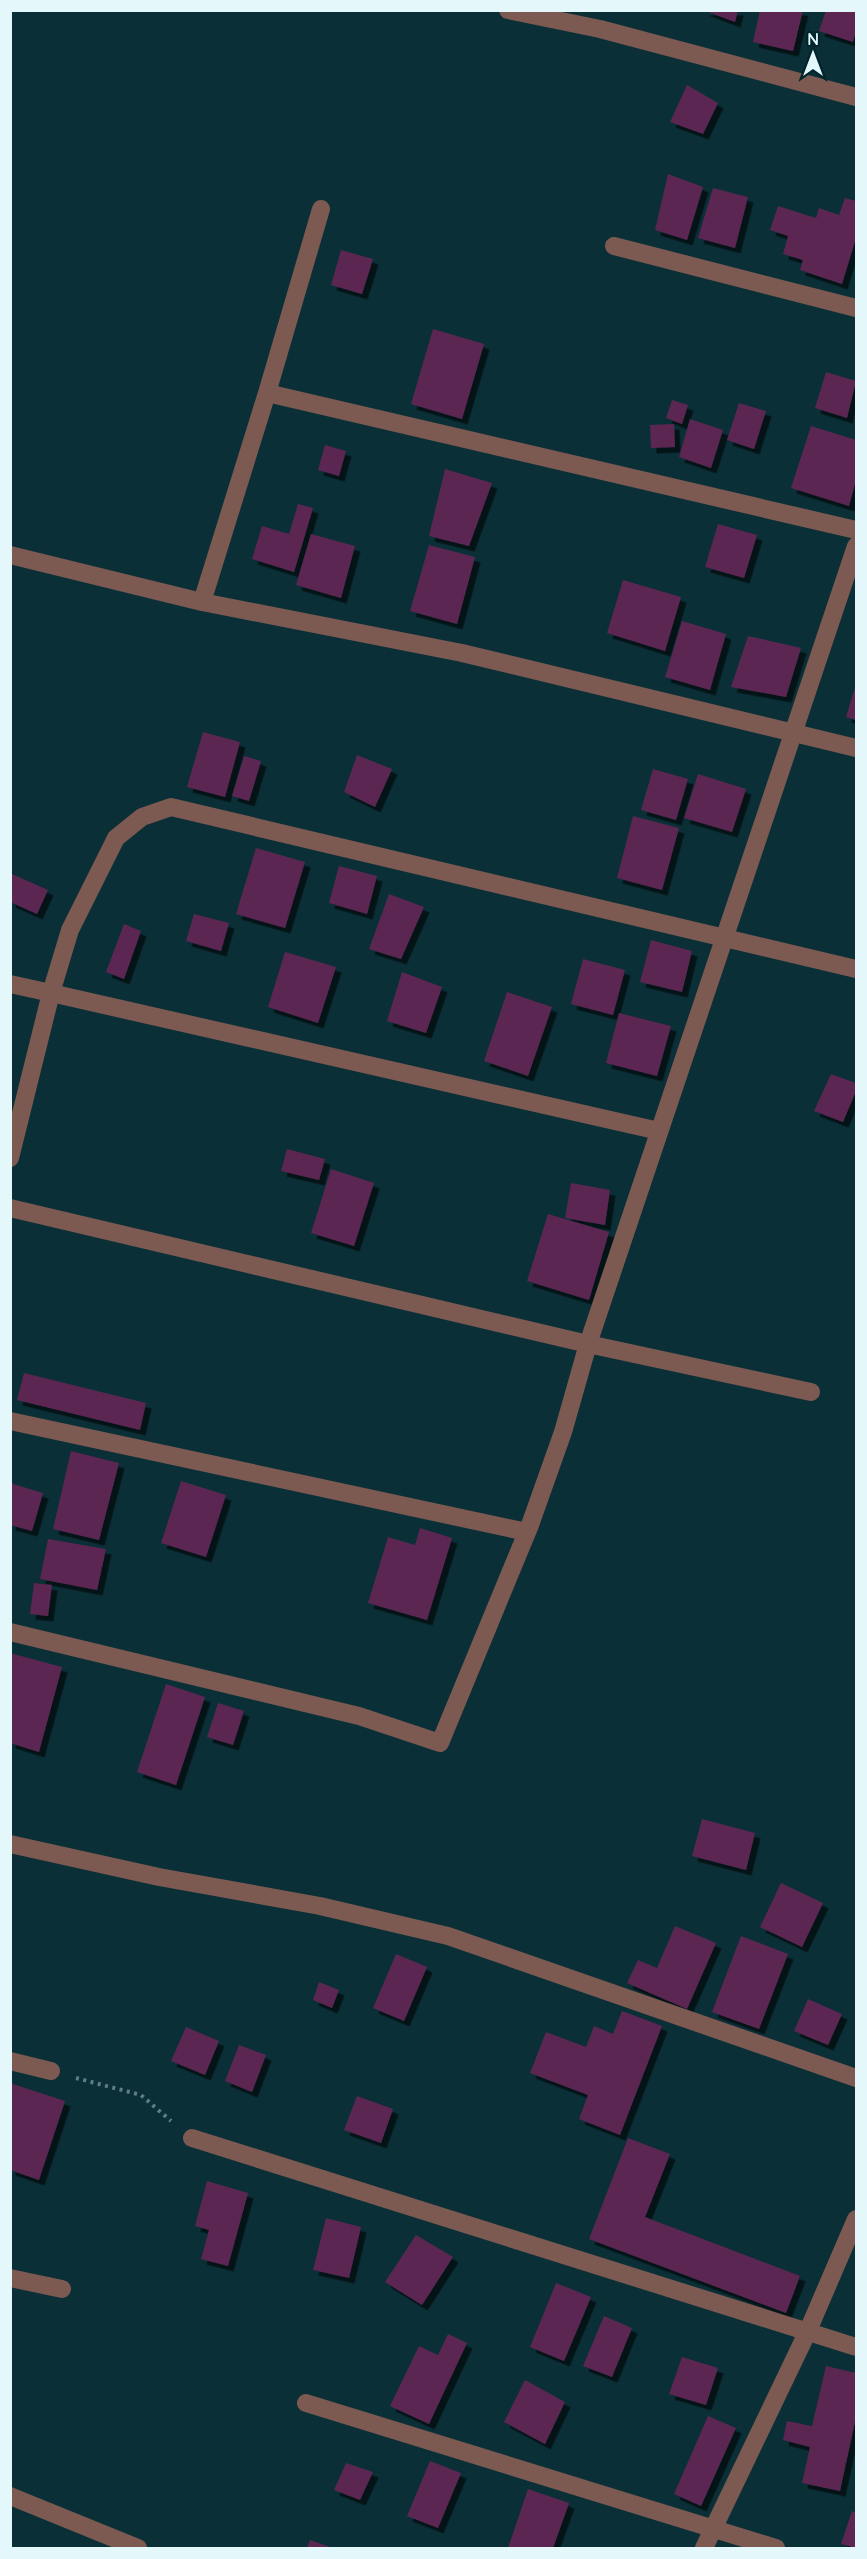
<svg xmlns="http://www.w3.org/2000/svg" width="867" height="2559" viewBox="0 0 867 2559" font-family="Quicksand,sans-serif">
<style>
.building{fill:#5b2653;filter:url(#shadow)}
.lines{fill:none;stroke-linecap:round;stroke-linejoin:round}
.path{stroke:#5f7d84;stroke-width:4;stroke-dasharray:3 4.5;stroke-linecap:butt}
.street{stroke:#7c5951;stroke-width:18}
</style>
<defs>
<filter id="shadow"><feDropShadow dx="5.5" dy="5.5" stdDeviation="0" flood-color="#0009"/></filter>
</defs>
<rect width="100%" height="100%" fill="#0a2f37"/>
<path class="building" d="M703,10H738L735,22Z
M760,10H803L793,51L753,42Z
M826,10H856V31L853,42L819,31Z
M687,85L718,103L703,134L670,122Z
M668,174L703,187L687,240L655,230Z
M713,188L748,197L735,248L698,238Z
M845,198L856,201V238L842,284L800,270L803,260L783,254L788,236L770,230L778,206L816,218L819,208L839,215Z
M341,250L373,259L362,294L331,285Z
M433,329L484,344L462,419L411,404Z
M826,372L856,381L847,418L815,408Z
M672,400L688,405L682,424L666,418Z
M739,403L766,411L754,449L727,440Z
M690,419L723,430L711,468L679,457Z
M674,424L675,447L651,448L650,425Z
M811,426L856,440V480L849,506L791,488Z
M325,445L346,451L339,476L318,470Z
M445,469L492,483L469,546L429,536Z
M298,504L313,508L294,572L252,559L262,526L289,534Z
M718,524L757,535L744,578L705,567Z
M311,534L355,546L341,598L296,585Z
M429,545L475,557L457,624L410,611Z
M623,580L681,597L665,651L607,633Z
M682,621L726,634L710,690L665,677Z
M748,636L801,648L786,697L731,687Z
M856,684V720L846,717Z
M203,732L240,742L225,797L187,787Z
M357,755L392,769L375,807L344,792Z
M244,756L261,761L249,801L232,796Z
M653,769L688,779L676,820L641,810Z
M698,774L746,789L732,832L684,818Z
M633,816L679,828L662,890L617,878Z
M256,848L305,862L285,928L236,914Z
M339,866L377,876L367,914L329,903Z
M12,874L48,890L37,914L10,902Z
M389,894L424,907L401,959L369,949Z
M194,914L229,923L221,951L186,941Z
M124,924L141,931L124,979L106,972Z
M651,940L692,951L682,992L640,982Z
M285,952L336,967L318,1023L268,1007Z
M583,959L625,970L613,1015L571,1004Z
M402,972L442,987L426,1033L387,1021Z
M507,992L552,1007L528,1076L484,1061Z
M619,1013L671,1026L657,1076L606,1063Z
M831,1074L856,1083V1091L843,1122L814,1111Z
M287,1149L325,1159L319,1180L281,1171Z
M331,1169L374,1183L354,1246L311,1233Z
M571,1183L610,1190L605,1225L565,1218Z
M548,1214L609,1232L589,1300L527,1281Z
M24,1373L146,1403L140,1430L17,1400Z
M71,1451L119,1463L99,1540L53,1529Z
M181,1481L226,1495L206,1557L161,1543Z
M10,1483L43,1493L32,1531L10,1525Z
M420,1528L452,1538L427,1620L368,1603L388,1537L415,1545Z
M48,1539L106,1549L97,1590L40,1579Z
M34,1583L52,1585L48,1616L30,1614Z
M10,1653L62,1667L39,1752L10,1743Z
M166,1684L205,1697L176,1785L137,1772Z
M218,1703L244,1711L233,1745L207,1737Z
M702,1819L755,1833L746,1870L692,1856Z
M781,1883L823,1903L802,1947L760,1927Z
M675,1926L716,1943L687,2009L627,1983L638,1960L657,1968Z
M741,1936L788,1954L759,2029L712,2012Z
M396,1954L427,1967L404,2021L373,2008Z
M319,1982L339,1990L332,2008L313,2000Z
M808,1999L842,2014L828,2045L794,2031Z
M622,2011L662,2026L620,2135L579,2119L588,2095L530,2073L546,2032L586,2047L594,2026L613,2034Z
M186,2027L219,2041L205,2075L171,2061Z
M239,2045L266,2055L252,2092L225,2081Z
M10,2083L65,2101L39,2180L10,2170Z
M357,2096L393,2109L381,2143L344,2130Z
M628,2138L670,2154L645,2217L800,2276L786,2313L589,2239Z
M207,2181L248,2193L228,2266L201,2259L209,2230L195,2226Z
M326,2218L361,2227L349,2278L313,2270Z
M416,2235L453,2257L422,2305L385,2282Z
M556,2283L591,2297L564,2361L530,2347Z
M604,2316L632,2328L612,2377L583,2366Z
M448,2334L467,2343L429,2424L390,2406L419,2346L438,2355Z
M682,2357L718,2368L706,2405L669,2394Z
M826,2366L856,2373V2417L840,2491L802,2483L810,2447L783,2440L787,2421L812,2426Z
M525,2380L565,2402L545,2444L504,2422Z
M708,2416L736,2428L701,2506L674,2494Z
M430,2461L461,2473L438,2528L407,2516Z
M346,2463L373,2472L360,2500L334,2490Z
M528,2489L569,2503L553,2548H508Z
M852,2511L856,2513V2548L841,2544Z
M310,2540L333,2548H307Z"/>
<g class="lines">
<path class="path" d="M76,2078L141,2095L171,2121"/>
<path class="street" d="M508,10L600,29L856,97
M321,209L267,393L202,602L462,653L856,748
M614,246L856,308
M267,393L856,530
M10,555L202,602
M10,984L51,993L70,930L116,838L142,817L171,807L856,969
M10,1158L51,993L659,1131
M10,1208L588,1344L811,1392
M10,1421L527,1532
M10,1632L359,1716L440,1743L530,1525L563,1432L588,1344L856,546
M10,1844L159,1877L320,1906L448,1936L856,2078
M10,2061L51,2071
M192,2138L856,2347
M10,2278L62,2289
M306,2403L776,2548
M10,2496L138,2548
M704,2548L807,2333L856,2219"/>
</g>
<rect width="867" height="2559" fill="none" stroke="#e4f8fc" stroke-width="24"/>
<g transform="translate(813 54)" stroke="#00252c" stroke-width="4.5" paint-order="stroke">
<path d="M0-4.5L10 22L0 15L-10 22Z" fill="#e4f8fc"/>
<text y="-9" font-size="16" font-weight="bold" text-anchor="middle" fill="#e4f8fc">N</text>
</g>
</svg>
